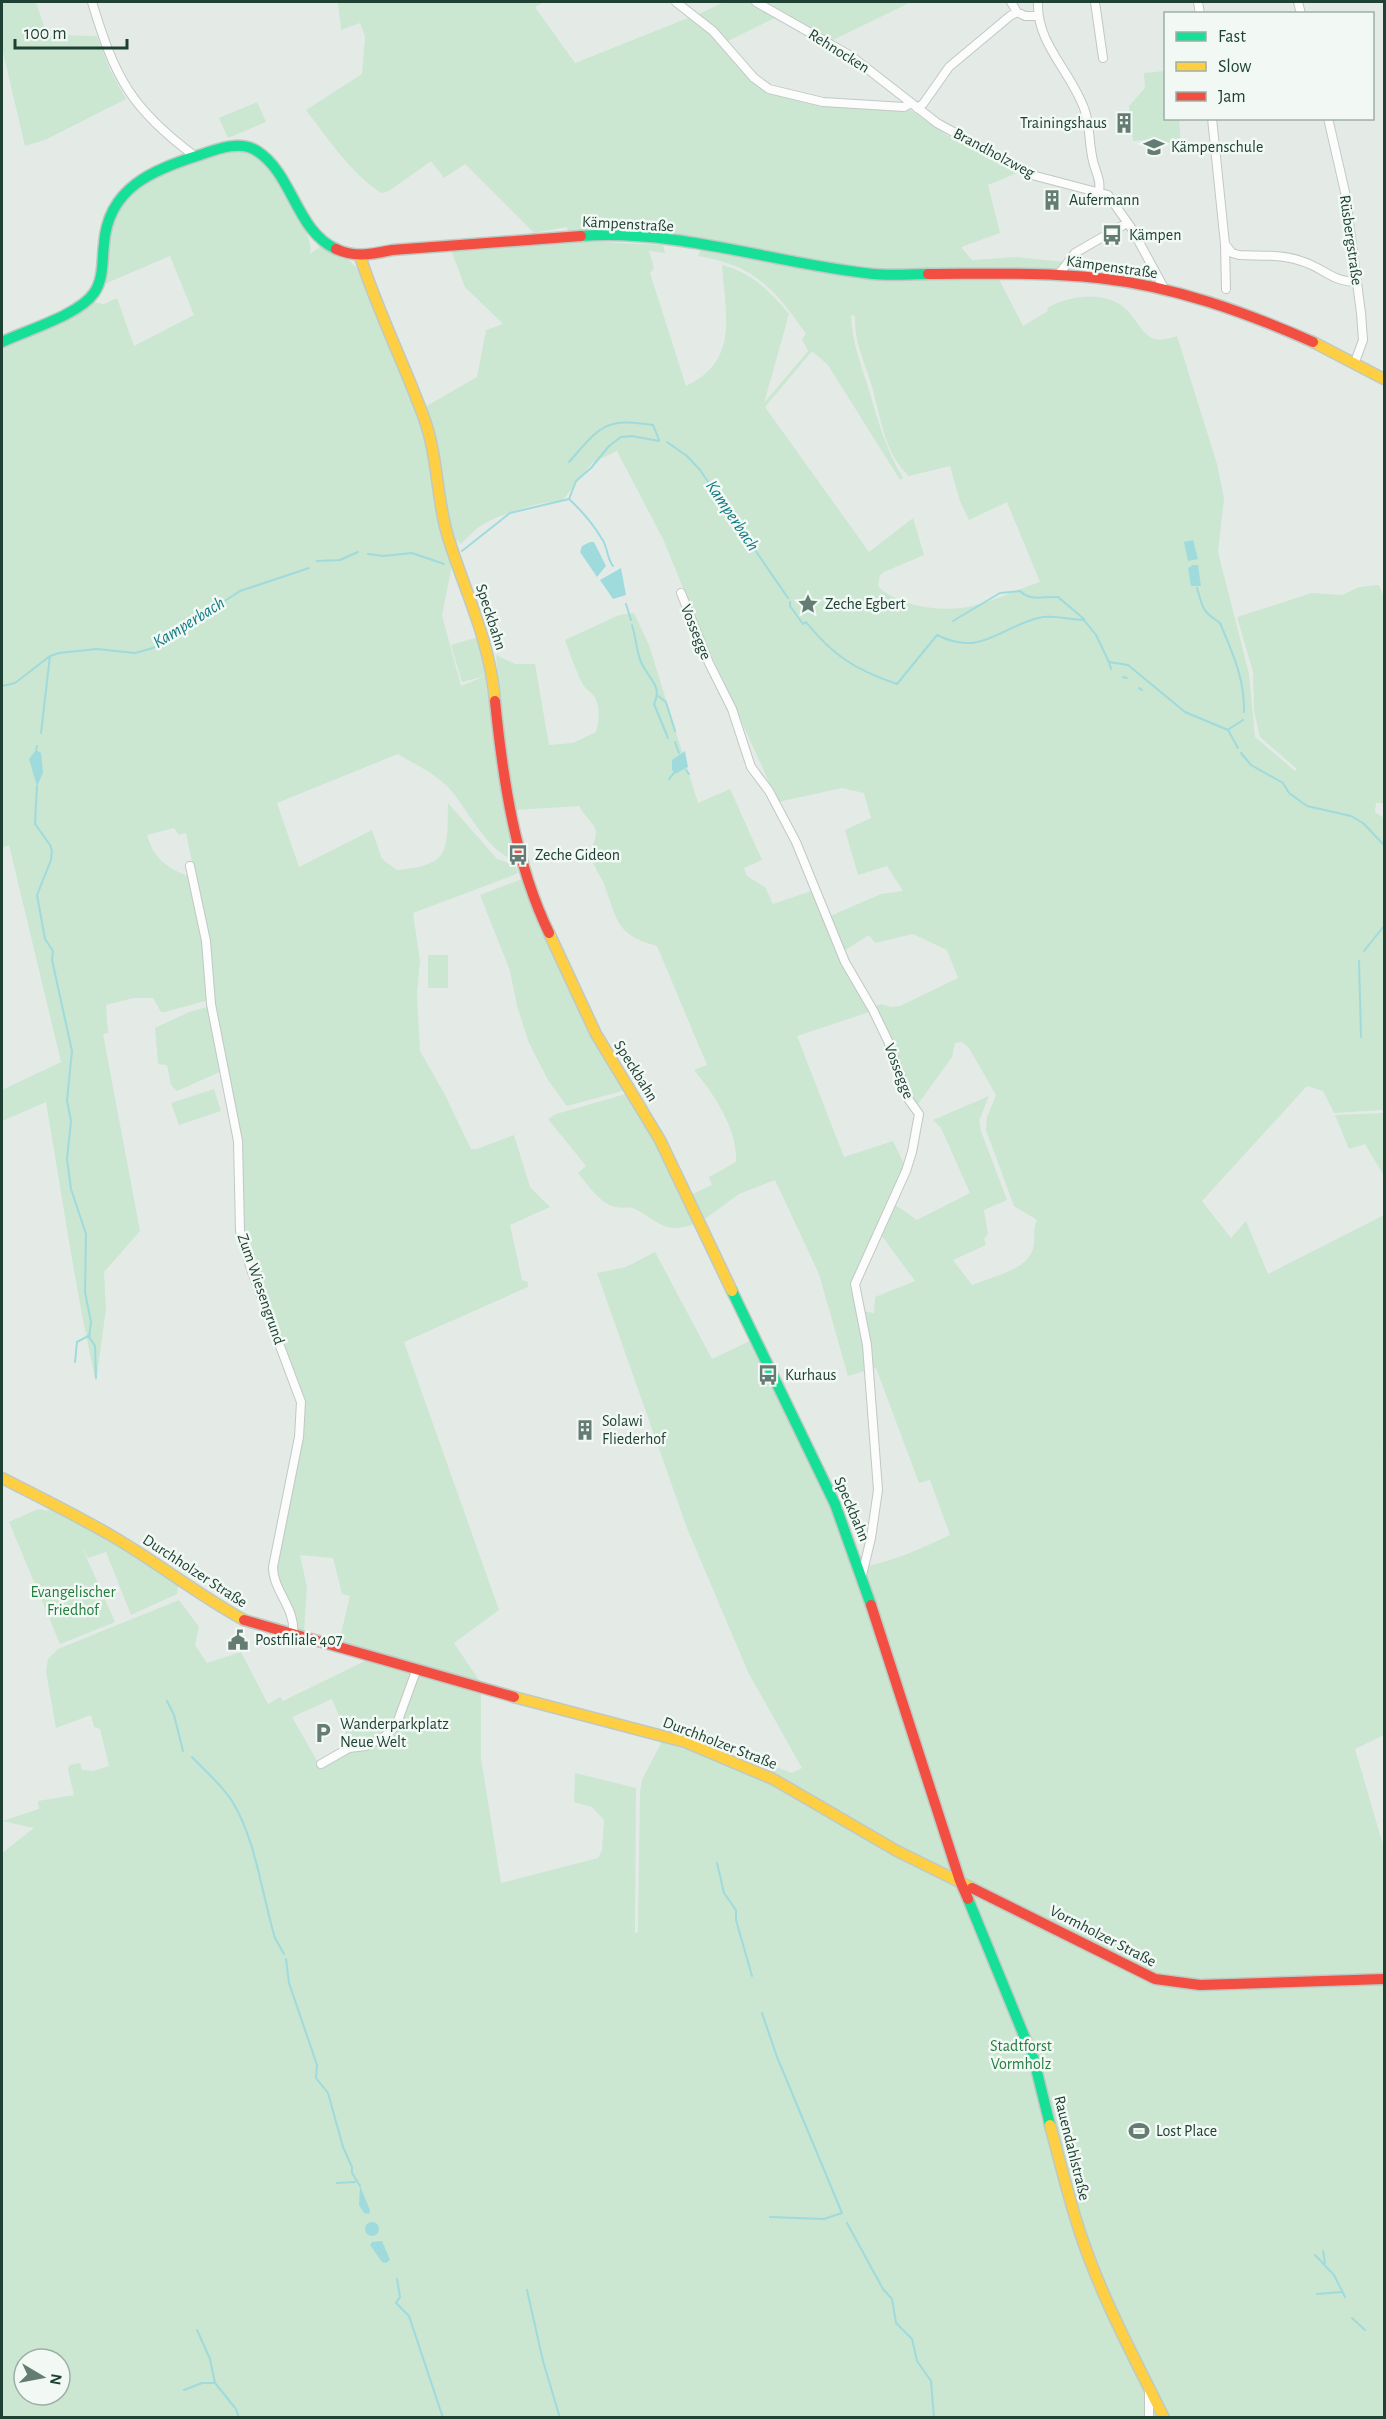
<svg xmlns="http://www.w3.org/2000/svg" width="1386" height="2419" viewBox="0 0 1386 2419" font-family="'Alegreya Sans',sans-serif">
<style>
.green{fill:#cbe6d1;fill-rule:evenodd}
.water{fill:#9fdbdd}
.lines{fill:none;stroke-linecap:round;stroke-linejoin:round}
.stream{stroke:#9fdbdd;stroke-width:2}
.street-casing{stroke:#c1c8c4;stroke-width:10}
.fast-casing{stroke:#bfc9c4;stroke-width:13}
.slow-casing{stroke:#bfc9c4;stroke-width:13}
.jam-casing{stroke:#bfc9c4;stroke-width:13}
.street{stroke:#fbfcfb;stroke-width:8}
.fast{stroke:#16e098;stroke-width:10}
.slow{stroke:#ffcf43;stroke-width:10}
.jam{stroke:#f24e42;stroke-width:10}
.labels{text-anchor:middle;dominant-baseline:central;stroke-width:5;stroke-linejoin:round;paint-order:stroke}
.street-label{font-size:16px;fill:#1f4134;stroke:#f2f9f5}
.poi-label{font-size:16px;fill:#1f4134;stroke:#f2f9f5;text-anchor:start}
.park-label{font-size:16px;fill:#247d3e;stroke:#f2f9f5}
.water-label{font-size:18px;font-style:italic;fill:#117c84;stroke:#f2f9f5}
</style>
<rect width="100%" height="100%" fill="#e4ebe7"/>
<path class="green" d="M2,2H36L47,35L97,36L110,70L126,99L45,140L25,146L2,48Z
M338,2H544L535,7L575,63L693,16L748,75L791,98L909,109L948,136H957L1022,171L988,185L1000,233L961,247L972,260L1016,257L1065,262L1057,271H869L710,244L671,235L636,231H569L566,227L534,233L465,164L444,178L431,161L389,191L381,193C350,172 329,140 306,110L362,74L365,37L360,23L341,30Z
M724,2H752L777,17L726,42L697,15Z
M760,2H911L831,41Z
M1165,71L1166,118L1179,119L1181,143L1160,145L1156,139L1133,141L1129,106L1145,88L1144,73Z
M257,102L266,122L228,138L219,118Z
M239,149C248,153 258,155 264,162C277,176 316,236 310,254L321,246L346,258L357,268L416,412L477,377L486,330L503,324L465,287L451,250L580,241L663,245L665,253L649,251L654,268L650,273L686,386C740,361 725,314 722,265C752,273 769,290 789,314L764,403L808,351L802,339L806,334C775,289 754,265 698,256L701,249L872,278L999,279L1023,326L1048,311L1047,308C1072,294 1109,290 1129,312C1136,320 1141,331 1150,337C1159,342 1168,339 1177,336L1217,464L1224,498L1218,552L1249,674L1255,737L1295,771L1297,769L1260,737L1254,711L1253,672L1237,617L1312,593L1342,595L1359,587L1379,585L1384,597V803H1376L1375,812L1384,818V1110L1334,1113L1323,1091L1307,1086L1202,1201L1231,1238L1246,1221L1268,1274L1384,1215V1444L1382,1446L1384,1449V1735L1355,1749L1384,1848V2417H2V1853L34,1828L2,1821L39,1809L38,1801L74,1795L68,1770L69,1765L80,1763L82,1770L93,1771L109,1766L100,1729L94,1727L91,1715L56,1728L46,1672L48,1659L58,1649L179,1600L199,1627L195,1645L207,1663L241,1652L268,1704L280,1697L283,1701L369,1659L339,1642L350,1596L342,1594L333,1558L300,1555L307,1587L304,1632H299L275,1573L303,1402L279,1331L244,1241L243,1167L238,1132L212,1003L208,939L186,833L179,835L174,828L147,835C154,859 167,868 190,877L208,960L209,1000L165,1012H161L153,998H133L106,1005L108,1033L103,1034L140,1231L104,1272L106,1309L96,1382C75,1289 62,1195 46,1102L2,1121V1090L61,1062L9,845L2,848V346L91,302L104,304L117,298L134,346L194,315L170,256L100,286L109,228L125,195L143,182L225,151ZM851,315L855,316C854,340 863,358 870,380C880,411 883,453 909,476L950,466L960,501L969,520L1007,502L1040,582C1016,590 985,605 961,608C936,611 895,605 878,586L880,575L884,572L924,555L913,518L869,552L765,407L812,351L828,365L900,480L903,478C885,448 878,420 868,387C860,362 852,342 851,315ZM617,451L663,539L702,634L778,802L842,788L864,793L871,818L845,830L858,875L887,866L903,891L881,894L830,916L844,951L869,935L875,943L913,934L947,950L958,978L900,1006L891,1007L881,1004L874,1007L912,1101L918,1104L952,1057L955,1043L962,1042L969,1048L996,1095L987,1117L986,1130L1014,1206L1037,1220C1032,1229 1036,1239 1033,1249C1026,1271 992,1276 972,1285L953,1260L986,1245L984,1239L988,1234L984,1210L1007,1200L981,1131L979,1121L989,1096L933,1120L941,1128L970,1193L917,1220L894,1204L879,1232L915,1281L875,1297L874,1313L862,1311L871,1369L876,1368L919,1483L930,1480L950,1535C918,1550 890,1563 856,1568L828,1497L752,1340L712,1359L655,1252L626,1267L597,1273L687,1528L748,1672L802,1768L792,1773L776,1767L770,1771L767,1779L662,1741L642,1780L640,1792L638,1921V1932L635,1933L636,1788L575,1773L574,1802L592,1807L604,1820L602,1850L598,1858L501,1883L481,1758V1683L454,1643L499,1610L404,1342L528,1287V1282L522,1280L510,1225L550,1207L530,1187L514,1135L477,1149H471L444,1093L420,1051L417,994L420,961L413,913L509,877L518,873L516,865L497,859L448,803C447,851 451,865 397,870L382,859L372,830L299,867L277,803L398,754C414,764 436,774 449,788C468,810 484,845 509,858L517,857L489,674L478,637L451,645L462,682L485,676L461,686L442,615L457,540L461,544C467,538 474,530 482,525C500,514 541,501 562,501L592,463ZM332,1699L352,1748L320,1766L292,1717ZM24,2359H60V2395H24Z
M634,613L649,645L698,803L730,789L762,860L744,868L747,876L765,887L773,904L814,890L872,1011L797,1036L844,1157L893,1141L905,1166L853,1280L868,1370L848,1376L819,1274L775,1180L739,1194L702,1221L690,1195L712,1185L709,1177L736,1162C738,1130 714,1094 694,1070L707,1065L657,946C615,934 618,921 604,884C601,876 594,868 592,859C589,849 599,837 595,828C592,822 584,815 579,806L515,810L504,754L496,655L515,664H535L549,745L573,743L596,732C599,721 601,705 593,695C589,690 584,688 581,681C575,668 570,654 565,640L619,615Z
M522,879L626,1090L567,1106L548,1080L529,1043L517,1006L510,971L480,895Z
M428,955H448V988H428Z
M207,1007L222,1071L177,1091L171,1085L167,1065L158,1064L155,1028L189,1012Z
M214,1089L221,1111L179,1125L171,1103Z
M629,1093L646,1121L696,1223C665,1236 659,1221 635,1209C629,1206 623,1209 616,1207C600,1204 588,1185 578,1173L586,1166L548,1119L556,1114Z
M1384,1113V1176L1365,1144L1349,1149L1335,1115Z
M51,1506L172,1577L178,1586L177,1594L131,1615L106,1552L88,1558L81,1545L115,1622L60,1644L9,1522L38,1509L48,1511Z"/>
<path class="water" d="M1193,540L1198,559L1188,561L1184,542Z
M590,542H594L606,566L597,577L580,552L582,546Z
M1193,565H1198L1201,586H1191L1188,568Z
M621,568L626,595L613,599L600,580Z
M36,750L41,753L43,773L37,786L29,759Z
M685,751L688,767L675,774L672,770V760Z
M360,2186L370,2210L369,2214L364,2213L359,2205Z
M365 2229a7 7 0 1 1 14 0a7 7 0 1 1-14 0Z
M382,2241L390,2260L386,2263L382,2262L370,2245L372,2242Z"/>
<g class="lines">
<path class="stream" d="M667,442L687,456L700,470L788,598
M569,462C600,427 604,417 653,425L659,440
M569,499C581,510 593,524 602,539C608,547 606,557 613,566
M462,551L510,513L569,499L576,481L591,468L609,446L621,437L632,436L659,441
M368,554L383,556L412,553L444,564
M317,561L340,560L358,552
M1197,588C1203,609 1202,611 1220,623C1232,652 1245,679 1244,712
M790,602V606L803,624L806,622C833,656 856,670 897,684L937,635C981,657 999,628 1038,618C1053,614 1069,620 1084,620L1096,635L1109,662L1128,665L1185,712L1228,730L1238,748
M626,604L631,620
M953,621L1000,593L1020,591C1031,602 1044,596 1058,597L1084,619
M632,625C636,637 636,650 641,662C648,678 663,686 654,704L668,738
M1109,662L1111,669
M1123,677L1127,678
M2,686L15,683L50,656L59,653L97,649L135,653L153,648L240,591L309,568
M1139,688L1142,690
M658,696L666,702L675,731
M1229,729L1243,720
M41,733L50,656
M675,742L679,753
M36,750L37,746
M1241,753L1251,765L1283,783L1289,793L1307,806L1351,816L1363,823L1384,845
M686,770L689,774
M669,779L674,773
M37,786L35,824L50,845L52,851L51,860L37,895L45,939L53,951L52,960L72,1051L67,1100L71,1121L67,1159L71,1189L86,1234L85,1292L91,1322L89,1337L95,1346L96,1378
M1364,951L1384,926
M1359,961L1361,1037
M75,1362L77,1342L90,1335
M167,1701L174,1715L183,1751
M192,1757C206,1772 221,1784 232,1801C256,1840 262,1895 275,1938L284,1954
M717,1863L724,1893L736,1910V1920L752,1976
M286,1959L289,1983L317,2065L316,2078L328,2093L343,2147L352,2167V2173L360,2186
M762,2013L777,2057L842,2213L824,2219L770,2217
M337,2183L355,2182
M847,2223L883,2289L892,2299L896,2323L912,2339L917,2361L931,2381L934,2418
M1323,2251L1325,2263
M1315,2255L1334,2275L1345,2297
M397,2279L400,2297L396,2303L409,2316L443,2418
M527,2290L543,2361L560,2418
M1317,2294L1341,2292
M1352,2318L1365,2330
M197,2330L210,2359L215,2383L236,2409L239,2418
M184,2390L202,2383H215"/>
<g class="street-casing">
<path id="street" d="M92,2C115,78 131,109 196,157
M676,2L713,31L754,78L769,89L823,102L904,107L911,103
M756,2L851,56L937,123L1032,175L1108,195L1132,229L1165,290
M1011,2L1017,12
M1038,2C1036,44 1072,72 1085,111C1090,127 1089,144 1093,161C1096,173 1101,180 1099,192
M1095,2L1103,58
M1198,2L1200,14
M1298,2L1301,14
M917,108L923,104L949,67L1010,16L1017,12L1025,16H1038
M1212,118L1225,244L1232,253L1239,255C1259,256 1282,254 1301,261C1325,268 1329,281 1357,282
M1328,118L1345,192L1361,313L1363,340L1355,362
M1225,244L1226,289
M1059,274L1075,253L1127,223
M681,593L709,663L732,709L751,767L769,791L796,842L845,962L873,1010L888,1041L909,1100L919,1114L912,1152L906,1171L855,1284L867,1345L878,1490L871,1538L862,1575
M190,866L206,941L211,1004L238,1141L240,1231L251,1269L301,1402L299,1437L273,1567C273,1591 296,1608 293,1634
M321,1764L349,1748L366,1746L384,1737L396,1726L416,1671
M1149,2389V2418"/>
</g>
<g class="fast-casing">
<path id="fast" d="M581,236C680,229 776,264 873,274C891,276 910,274 928,274
M2,342C27,330 79,315 94,293C104,279 102,259 104,244C108,188 152,170 200,155C217,149 240,140 257,151C293,174 296,231 336,249
M732,1291L835,1504L871,1605
M968,1899L1034,2060L1050,2125"/>
</g>
<g class="slow-casing">
<path id="slow" d="M360,256C378,312 404,363 424,418C439,459 436,503 450,543C468,599 490,642 495,701
M1313,342L1384,379
M549,933L596,1034L660,1140L732,1291
M2,1478C39,1497 76,1515 112,1536C157,1562 198,1595 244,1620
M514,1697L685,1742L773,1779L897,1851L972,1888
M1050,2125C1061,2165 1070,2205 1084,2244C1105,2304 1136,2361 1164,2418"/>
</g>
<g class="jam-casing">
<path id="jam" d="M336,249C355,258 372,254 392,250L581,236
M928,274C985,274 1042,272 1098,278C1173,286 1245,312 1313,342
M495,701C503,780 515,862 549,933
M871,1605L960,1881L968,1899
M244,1620L514,1697
M972,1888L1155,1979L1200,1985L1384,1979"/>
</g>
<use href="#street" class="street"/>
<use href="#fast" class="fast"/>
<use href="#slow" class="slow"/>
<use href="#jam" class="jam"/>
</g>
<defs>
<g id="building-bare" transform="scale(1.62)"><path d="M-4-6H4V6H1V3H-1V6H-4ZM-2.5-4.3h1.7v1.8h-1.7ZM.8-4.3h1.7v1.8H.8ZM-2.5-1h1.7V.8h-1.7ZM.8-1h1.7V.8H.8Z" fill="#647c73" stroke="#f2f9f5" stroke-width="2.5" paint-order="stroke"/></g>
<g id="school-bare" transform="scale(1.62)"><path d="M0-5L7-2L0 1L-7-2ZM-4 1L0 2.5L4 1V4Q0 6-4 4Z" fill="#647c73" stroke="#f2f9f5" stroke-width="2.5" paint-order="stroke"/></g>
<g id="bus-bare" transform="scale(1.62)"><path d="M-5-6H5V4H4V6H2V4H-2V6H-4V4H-5ZM-3.5-4V0h7V-4ZM-3.5 1.2v1.5H-2V1.2ZM2 1.2v1.5H3.5V1.2Z" fill="#647c73" stroke="#f2f9f5" stroke-width="2.5" paint-order="stroke"/></g>
<g id="sight-bare" transform="scale(1.62)"><path d="M0-6L1.8-2.2L6-1.7L2.9 1.2L3.7 5.4L0 3.3L-3.7 5.4L-2.9 1.2L-6-1.7L-1.8-2.2Z" fill="#647c73" stroke="#f2f9f5" stroke-width="2.5" paint-order="stroke"/></g>
<g id="civic-bare" transform="scale(1.62)"><path d="M-.6-6.5H3V-4.5H.6V-3L4-1V1h2V6H-6V1h2V-1L-.6-3ZM-1.2 2.5V6h2.4V2.5Z" fill="#647c73" stroke="#f2f9f5" stroke-width="2.5" paint-order="stroke"/></g>
<g id="parking-bare" transform="scale(1.62)"><path d="M-3.5-5.5H1a3.5 3.5 0 0 1 0 7H-1V5.5H-3.5ZM-1-3.4V-.6H.8a1.4 1.4 0 0 0 0-2.8Z" fill="#647c73" stroke="#f2f9f5" stroke-width="2.5" paint-order="stroke"/></g>
<g id="stadium-bare" transform="scale(1.62)"><path d="M0-5a6.5 5 0 1 0 0 10a6.5 5 0 1 0 0-10ZM-3.5-1.8h7v3.6h-7Z" fill="#647c73" stroke="#f2f9f5" stroke-width="2.5" paint-order="stroke"/></g>
</defs>
<g fill-rule="evenodd">
<use href="#building-bare" x="1124" y="123"/>
<use href="#school-bare" x="1154" y="147"/>
<use href="#building-bare" x="1052" y="200"/>
<use href="#bus-bare" x="1112" y="235"/>
<use href="#sight-bare" x="808" y="604"/>
<use href="#bus-bare" x="518" y="855"/>
<use href="#bus-bare" x="768" y="1375"/>
<use href="#building-bare" x="585" y="1430"/>
<use href="#civic-bare" x="238" y="1640"/>
<use href="#parking-bare" x="323" y="1733"/>
<use href="#stadium-bare" x="1139" y="2131"/>
</g>
<g class="labels">
<g class="street-label">
<text transform="translate(839 51) rotate(32)">Rehnocken</text>
<text transform="translate(994 153) rotate(28)">Brandholzweg</text>
<text transform="translate(628 224) rotate(3)">Kämpenstraße</text>
<text transform="translate(1351 240) rotate(82)">Rüsbergstraße</text>
<text transform="translate(1112 267) rotate(8)">Kämpenstraße</text>
<text transform="translate(491 617) rotate(72)">Speckbahn</text>
<text transform="translate(696 632) rotate(68)">Vossegge</text>
<text transform="translate(636 1071) rotate(58)">Speckbahn</text>
<text transform="translate(899 1071) rotate(69)">Vossegge</text>
<text transform="translate(261 1289) rotate(71)">Zum Wiesengrund</text>
<text transform="translate(852 1509) rotate(67)">Speckbahn</text>
<text transform="translate(195 1571) rotate(33)">Durchholzer Straße</text>
<text transform="translate(720 1743) rotate(21)">Durchholzer Straße</text>
<text transform="translate(1103 1936) rotate(27)">Vormholzer Straße</text>
<text transform="translate(1072 2148) rotate(76)">Rauendahlstraße</text>
</g>
<g class="poi-label">
<text x="1107" y="123" text-anchor="end">Trainingshaus</text>
<text x="1171" y="147">Kämpenschule</text>
<text x="1069" y="200">Aufermann</text>
<text x="1129" y="235">Kämpen</text>
<text x="825" y="604">Zeche Egbert</text>
<text x="535" y="855">Zeche Gideon</text>
<text x="785" y="1375">Kurhaus</text>
<text x="602" y="1421">Solawi<tspan x="602" dy="18">Fliederhof</tspan></text>
<text x="255" y="1640">Postfiliale 407</text>
<text x="340" y="1724">Wanderparkplatz<tspan x="340" dy="18">Neue Welt</tspan></text>
<text x="1156" y="2131">Lost Place</text>
</g>
<g class="park-label">
<text x="73" y="1592">Evangelischer<tspan x="73" dy="18">Friedhof</tspan></text>
<text x="1021" y="2046">Stadtforst<tspan x="1021" dy="18">Vormholz</tspan></text>
</g>
<g class="water-label">
<text transform="translate(732 516) rotate(56)">Kamperbach</text>
<text transform="translate(189 623) rotate(-32)">Kamperbach</text>
</g>
</g>
<rect width="1386" height="2419" fill="none" stroke="#1f4134" stroke-width="6"/>
<rect x="1164" y="12" width="210" height="108" fill="#f2f9f5" stroke="#9eafa8" stroke-width="1.5"/>
<rect x="1176" y="32" width="30" height="9" fill="#16e098" stroke="#9eafa8" stroke-width="1.5"/>
<text x="1218" y="42" font-size="18" fill="#1f4134">Fast</text>
<rect x="1176" y="62" width="30" height="9" fill="#ffcf43" stroke="#9eafa8" stroke-width="1.5"/>
<text x="1218" y="72" font-size="18" fill="#1f4134">Slow</text>
<rect x="1176" y="92" width="30" height="9" fill="#f24e42" stroke="#9eafa8" stroke-width="1.5"/>
<text x="1218" y="102" font-size="18" fill="#1f4134">Jam</text>
<g transform="translate(42 2377) rotate(100)"><circle r="28" fill="#f2f9f5" stroke="#9eafa8" stroke-width="1.5"/>
<path d="M0-4.5L10 22L0 15L-10 22Z" fill="#647c73"/>
<text y="-9" font-size="16" font-weight="bold" text-anchor="middle" fill="#1f4134">N</text>
</g>
<path d="M15 39v9h112v-9" fill="none" stroke="#1f4134" stroke-width="3"/>
<text x="24" y="39" font-size="18" fill="#1f4134" stroke="#f2f9f5" stroke-width="4.5" paint-order="stroke">100 m</text>
</svg>
